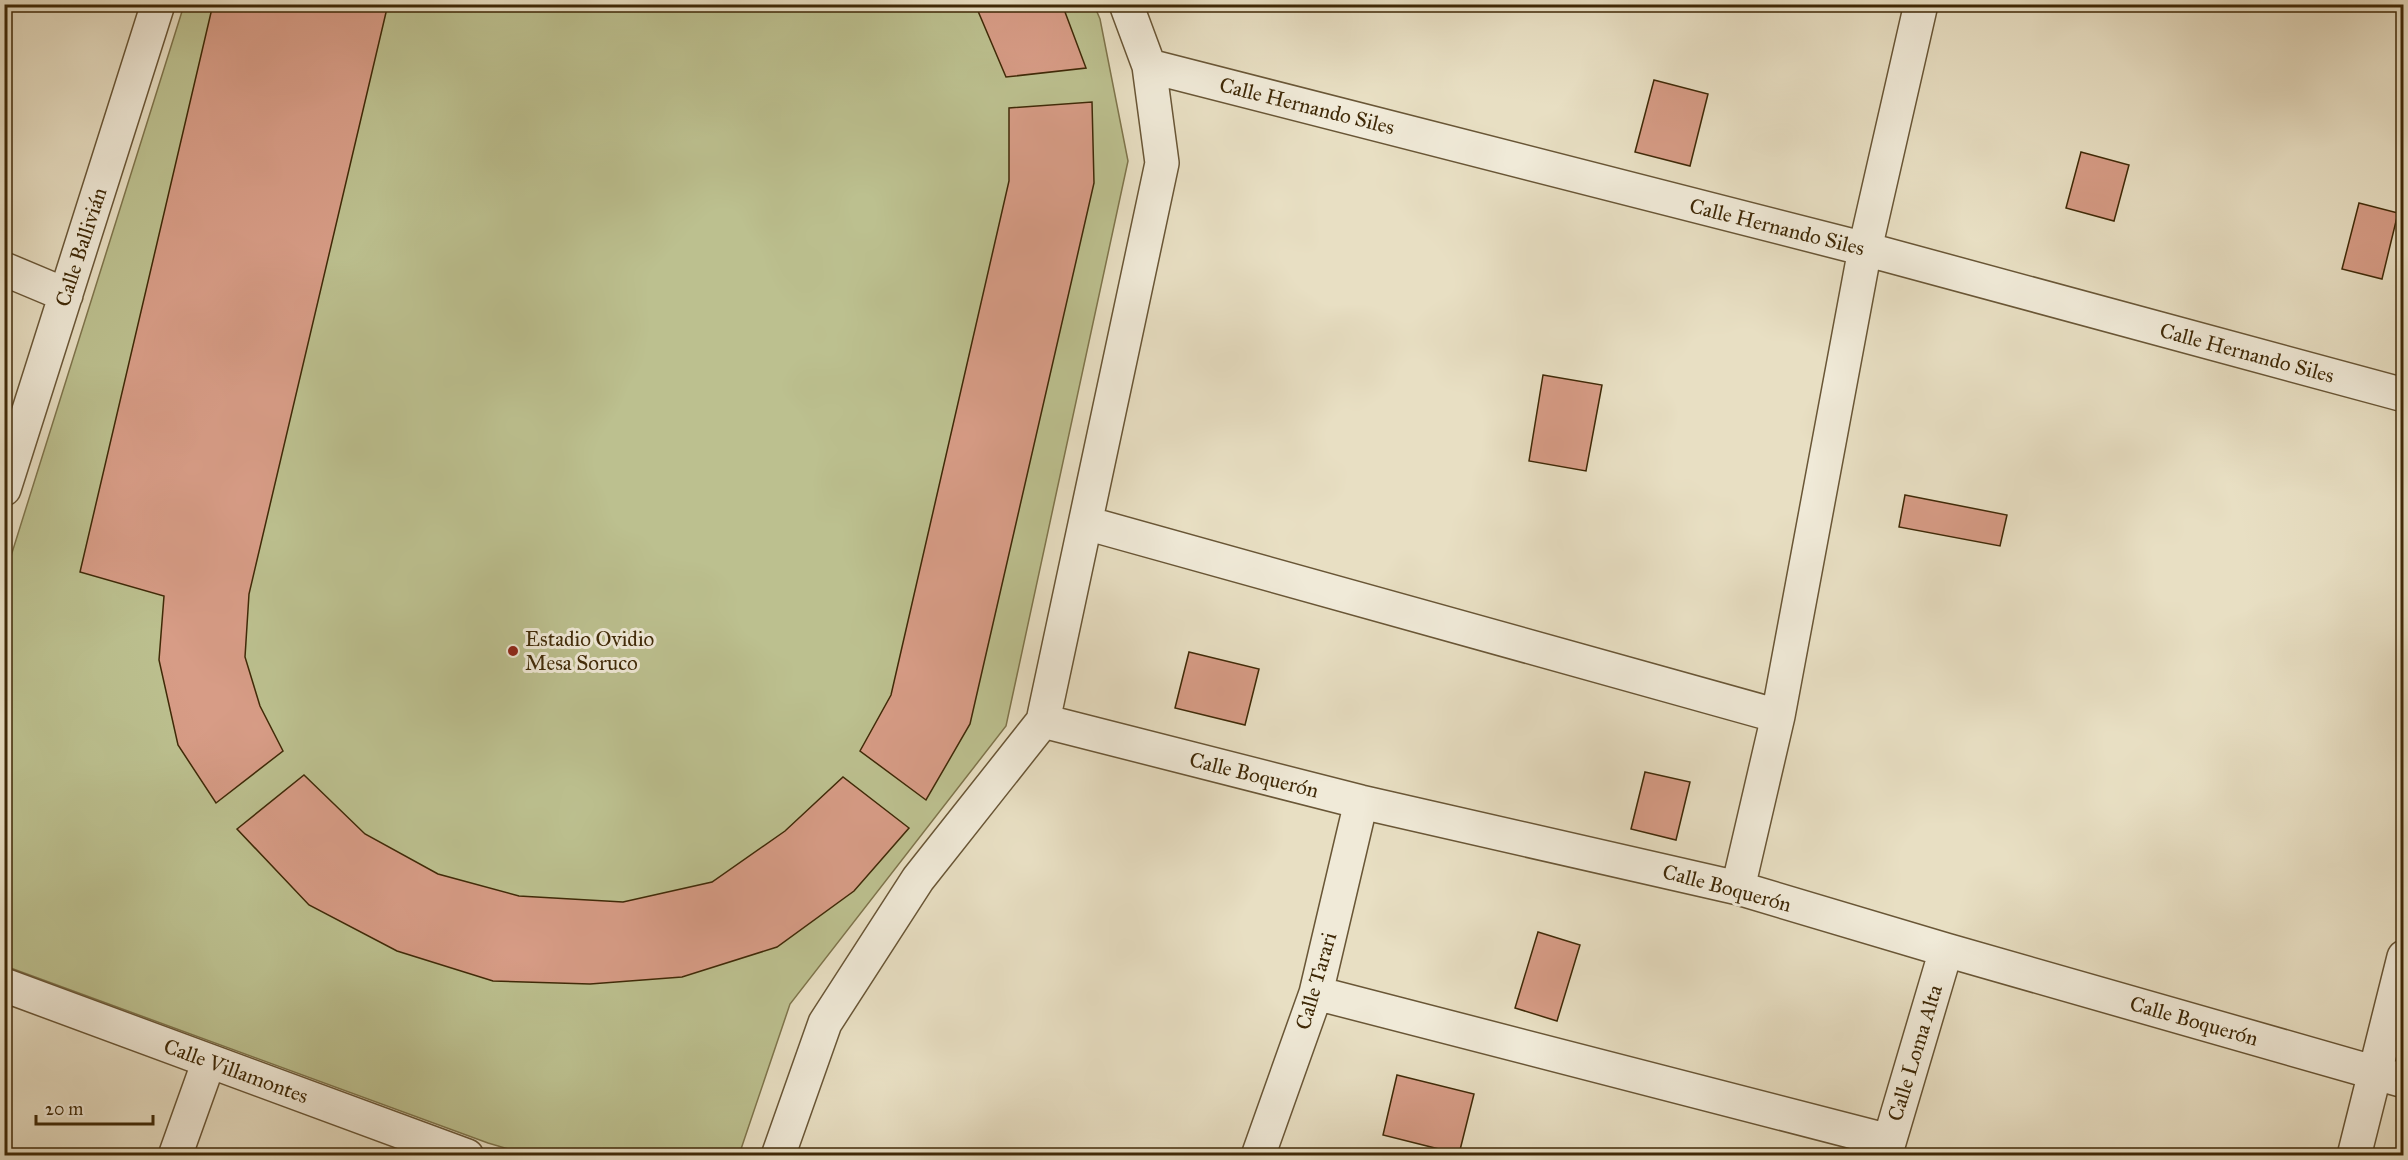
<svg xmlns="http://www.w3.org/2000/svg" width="2408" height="1160" viewBox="0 0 2408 1160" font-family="'IM FELL Great Primer',serif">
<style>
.green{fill:#bcc08f;stroke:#7e744b;stroke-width:1.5}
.building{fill:#d79c86;stroke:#3f2907;stroke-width:1.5}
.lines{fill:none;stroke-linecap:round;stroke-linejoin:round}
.minor-casing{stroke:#695636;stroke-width:36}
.minor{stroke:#f0ead8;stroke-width:33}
.poi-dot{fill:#8f2418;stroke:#f0ead8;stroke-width:2}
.labels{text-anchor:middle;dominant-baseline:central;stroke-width:6;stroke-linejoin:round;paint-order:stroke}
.street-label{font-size:21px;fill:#3f2907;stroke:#f0ead8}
.poi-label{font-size:21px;fill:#3f2907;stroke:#f0ead8;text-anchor:start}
</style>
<rect width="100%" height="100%" fill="#e8dfc3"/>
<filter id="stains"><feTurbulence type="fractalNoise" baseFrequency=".00333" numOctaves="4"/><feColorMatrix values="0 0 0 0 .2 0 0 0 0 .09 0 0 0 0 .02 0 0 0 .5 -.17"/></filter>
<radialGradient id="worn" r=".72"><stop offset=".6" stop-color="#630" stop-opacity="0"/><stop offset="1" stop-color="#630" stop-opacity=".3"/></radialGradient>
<path class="green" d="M184,5H1094L1100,19L1128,161L1006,726L790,1004L739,1155H529L488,1143L5,966V575Z"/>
<path class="building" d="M213,4H388L249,594L245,657L260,706L283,751L216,803L178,745L159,660L164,596L80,572Z
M975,4H1062L1086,68L1006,77Z
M1654,80L1708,94L1690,166L1635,152Z
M1092,102L1094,183L970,724L926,800L860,751L891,695L1009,181V108Z
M2081,152L2129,165L2114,221L2066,208Z
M2359,203L2398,213L2382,279L2342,269Z
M1543,375L1602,385L1586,471L1529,461Z
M1905,495L2007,515L2000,546L1899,527Z
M1189,652L1259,669L1245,725L1175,708Z
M1645,772L1690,782L1676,840L1631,829Z
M304,775L365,834L438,874L519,896L623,902L712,882L785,831L843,777L909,828L854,891L777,947L682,977L590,984L493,981L397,951L309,905L237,829Z
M1538,932L1580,945L1557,1021L1515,1008Z
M1397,1075L1474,1094L1459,1154L1383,1135Z"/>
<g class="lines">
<g class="minor-casing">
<path id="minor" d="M1149,66L1865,249L2404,395
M4,269L66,295
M4,489L158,4
M1086,523L1778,716
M1043,721L1361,802L1738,888L1946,950L2404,1081
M1738,888L1778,716L1865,249L1921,4
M4,985L467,1156
M1316,993L1889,1141
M175,1156L209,1061
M778,1156L825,1023L918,879L1043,721L1162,163L1149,66L1126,4
M1258,1156L1316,993L1361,802
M1885,1156L1946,950
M2354,1156L2404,957"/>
</g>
<use href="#minor" class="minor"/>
</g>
<circle class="poi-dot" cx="513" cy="651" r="6"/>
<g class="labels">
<g class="street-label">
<text transform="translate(1307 106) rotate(14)">Calle Hernando Siles</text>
<text transform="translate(1777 227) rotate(14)">Calle Hernando Siles</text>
<text transform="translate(81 247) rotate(-72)">Calle Ballivián</text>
<text transform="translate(2247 353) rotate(15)">Calle Hernando Siles</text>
<text transform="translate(1254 775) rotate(14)">Calle Boquerón</text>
<text transform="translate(1727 888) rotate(15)">Calle Boquerón</text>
<text transform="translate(1316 981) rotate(-74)">Calle Tarari</text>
<text transform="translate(2194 1021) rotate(16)">Calle Boquerón</text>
<text transform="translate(1915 1053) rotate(-73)">Calle Loma Alta</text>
<text transform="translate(236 1071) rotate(20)">Calle Villamontes</text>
</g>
<g class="poi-label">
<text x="525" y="639">Estadio Ovidio<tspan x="525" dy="24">Mesa Soruco</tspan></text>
</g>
</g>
<rect width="2408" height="1160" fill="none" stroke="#e8dfc3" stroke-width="24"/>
<rect x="6" y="6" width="2396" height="1148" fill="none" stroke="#3f2907" stroke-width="3"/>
<rect x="12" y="12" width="2384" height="1136" fill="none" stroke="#3f2907" stroke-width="1.5"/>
<path d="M36 1115v9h117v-9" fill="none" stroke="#3f2907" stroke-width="3"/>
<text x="45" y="1115" font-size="18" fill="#3f2907" stroke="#f0ead8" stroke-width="4.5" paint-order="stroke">20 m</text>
<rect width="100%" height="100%" filter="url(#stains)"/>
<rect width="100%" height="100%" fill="url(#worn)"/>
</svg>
